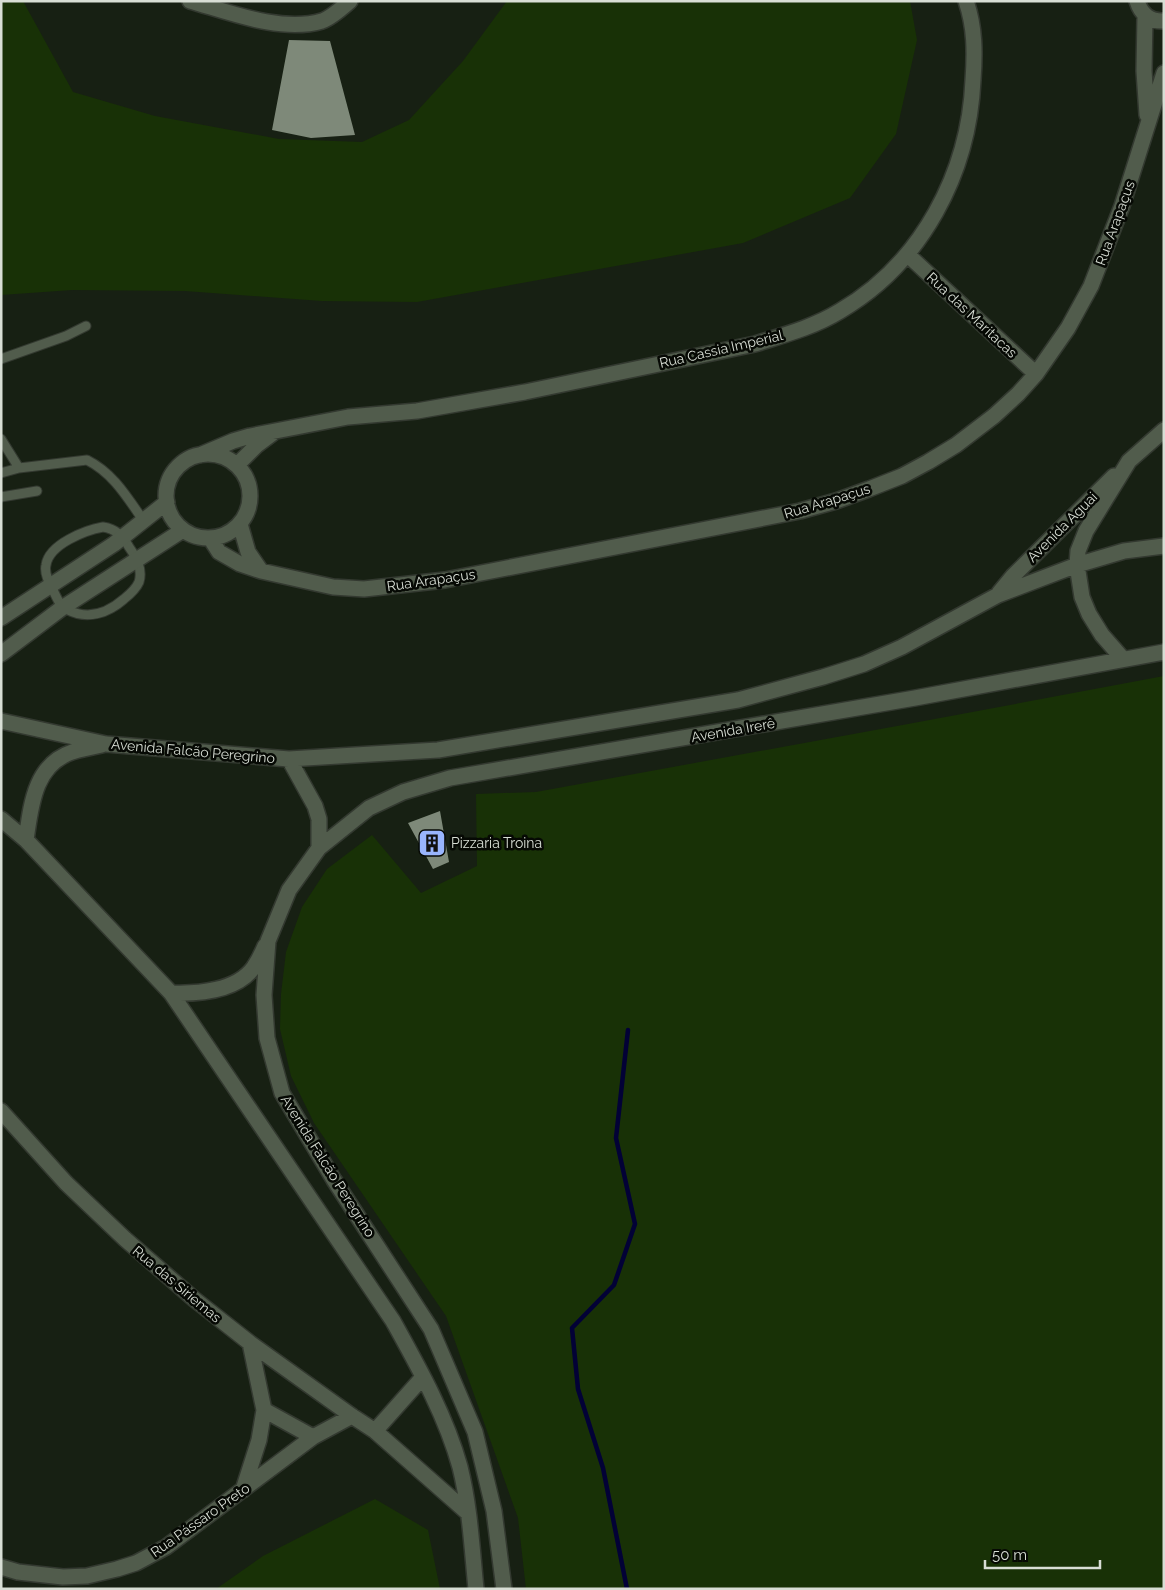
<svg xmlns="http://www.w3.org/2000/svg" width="1165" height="1590" viewBox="0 0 1165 1590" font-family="Raleway,sans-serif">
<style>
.green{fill:#183106}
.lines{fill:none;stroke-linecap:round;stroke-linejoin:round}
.stream{stroke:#020136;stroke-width:4.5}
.building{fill:#7e8979}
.lane-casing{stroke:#333930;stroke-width:11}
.street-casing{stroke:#333930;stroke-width:18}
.lane{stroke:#515c4c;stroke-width:9}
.street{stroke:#515c4c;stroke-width:15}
.labels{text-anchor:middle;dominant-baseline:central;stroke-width:5;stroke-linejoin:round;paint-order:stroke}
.street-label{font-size:14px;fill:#d8ded5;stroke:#060904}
.poi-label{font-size:14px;fill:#d8ded5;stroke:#060904;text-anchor:start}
</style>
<rect width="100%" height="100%" fill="#172013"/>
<path class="green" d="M1,1H23L73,92L155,116L279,139L362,142L409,120L463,61L507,1H910L917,40L896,134L850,198L743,243L417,302L322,301L185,291L72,290L1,295Z
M1164,676V1589H526L518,1518L446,1316L314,1123L291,1076L280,1029L281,994L286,952L302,907L327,869L372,835L421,893L477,866L476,794L536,792L908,724Z
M375,1499L428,1530L440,1589H216L263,1556Z"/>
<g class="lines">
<path class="stream" d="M627,1589L603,1468L578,1389L572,1328L614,1285L635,1224L616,1138L628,1030"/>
</g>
<path class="building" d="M289,40L330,41L355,135L311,138L272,130Z
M440,811L449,862L433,869L408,823Z"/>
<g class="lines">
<g class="lane-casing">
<path id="lane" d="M1,359L66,336L86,326
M1,439L19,468
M1,473L19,468L87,460C113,473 127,497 143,520
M1,497L37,491
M103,527C116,529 123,536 129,547C136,557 143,569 139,582C136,589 129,595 124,599C108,613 88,620 68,610C60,607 57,598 53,590C49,583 44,573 46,565C49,544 86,530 103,527Z"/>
</g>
<g class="street-casing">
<path id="street" d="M190,1C229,12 281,33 322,21C331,18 342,8 350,1
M1137,1C1141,14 1150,22 1164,21
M1145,16L1144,71L1147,115
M908,255L1036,374
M166 496a42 42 0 1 1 84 0a42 42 0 1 1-84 0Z
M200,455L233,441L250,436L348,417L417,411L525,392L755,344C784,335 814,327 840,311C922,263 969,173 973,80C975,53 975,27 966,1
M237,465L257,445L273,433
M240,524L248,552L261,571
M210,538L219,552L240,564L261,571L333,587L364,589L445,580L800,511L836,501L869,489L902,476L928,462L956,445L994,416L1018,394L1036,374L1068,328L1091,286L1122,206L1164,73
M999,593L1013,576L1114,476
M1,618L114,544L167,502
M1,654L62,608L183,530
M1123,659L1102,635L1089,614L1082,597L1077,565L1078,551L1086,531L1129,461L1164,430
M1,721L106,744L289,759L438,750L738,700L823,677L864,664L902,647L998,595L1077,565L1124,551L1164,546
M289,759L315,806L319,819V848
M1,819L26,840L171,993L393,1321C419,1368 446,1416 460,1467C470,1507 472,1549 476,1589
M26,840C31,806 34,765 72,752C82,749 92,747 102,745
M171,993C198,994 237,991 254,967C258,961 262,953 265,946
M1,1111L66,1183L125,1239L194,1299L250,1343L352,1416L375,1431L468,1513
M250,1343L264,1410L313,1437
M375,1431L423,1377
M243,1490L259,1440L264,1410
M1,1567L18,1572L63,1577L87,1576L117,1569L136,1563L166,1547L313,1437L352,1416
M504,1589L494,1511L475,1432L431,1329L334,1180L282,1093L267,1038L264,995L268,941L289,890L319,848L369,808L403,792L450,778L915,698L1164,652"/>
</g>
<use href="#lane" class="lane"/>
<use href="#street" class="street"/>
</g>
<defs>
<g id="building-square" transform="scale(1.4375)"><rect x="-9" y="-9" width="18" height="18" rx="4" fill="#99b5fd" stroke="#060904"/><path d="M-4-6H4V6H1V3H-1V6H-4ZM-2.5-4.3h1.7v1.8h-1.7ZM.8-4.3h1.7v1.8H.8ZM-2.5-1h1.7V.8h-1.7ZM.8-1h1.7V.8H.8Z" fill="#111"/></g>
</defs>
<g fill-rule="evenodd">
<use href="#building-square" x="432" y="843"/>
</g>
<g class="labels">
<g class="street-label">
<text transform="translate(1115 223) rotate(-70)">Rua Arapaçus</text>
<text transform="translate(972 315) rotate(43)">Rua das Maritacas</text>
<text transform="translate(721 349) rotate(-13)">Rua Cassia Imperial</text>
<text transform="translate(827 501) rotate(-17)">Rua Arapaçus</text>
<text transform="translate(1062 527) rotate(-45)">Avenida Aguai</text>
<text transform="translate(431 580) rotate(-8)">Rua Arapaçus</text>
<text transform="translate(733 730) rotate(-10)">Avenida Irerê</text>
<text transform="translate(193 751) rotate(5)">Avenida Falcão Peregrino</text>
<text transform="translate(328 1166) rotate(58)">Avenida Falcão Peregrino</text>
<text transform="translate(177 1284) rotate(40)">Rua das Siriemas</text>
<text transform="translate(200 1520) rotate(-35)">Rua Pássaro Preto</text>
</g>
<g class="poi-label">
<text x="451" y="843">Pizzaria Troina</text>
</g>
</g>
<rect width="1165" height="1590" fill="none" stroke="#d8ded5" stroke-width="5"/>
<path d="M985 1560v8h115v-8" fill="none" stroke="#d8ded5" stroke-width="2.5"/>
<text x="992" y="1560" font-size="15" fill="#d8ded5" stroke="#060904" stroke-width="4" paint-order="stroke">50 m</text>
</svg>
